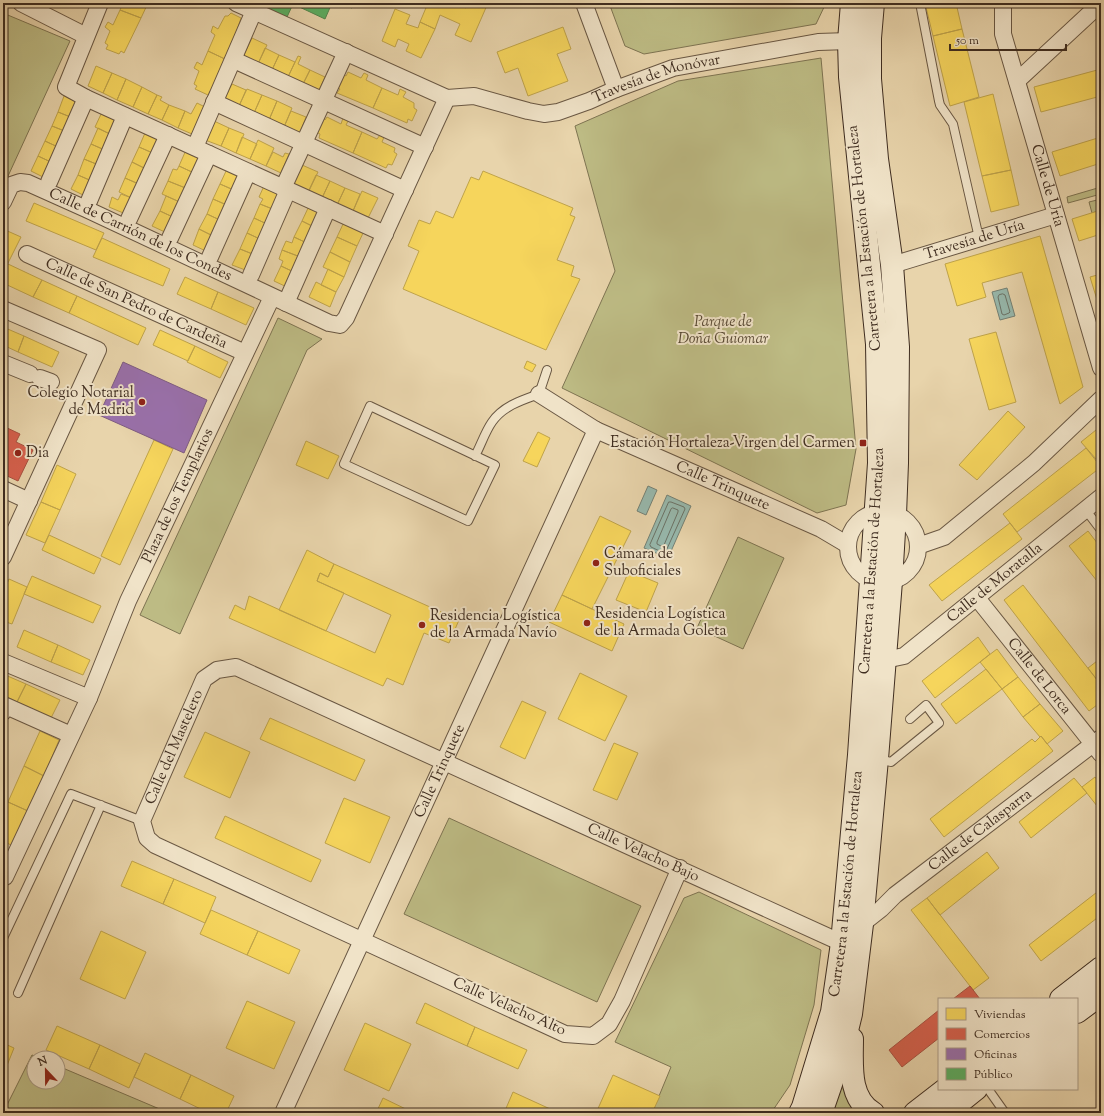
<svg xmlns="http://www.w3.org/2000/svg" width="1104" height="1116" viewBox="0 0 1104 1116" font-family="'Sorts Mill Goudy',serif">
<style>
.green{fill:#bdbb84;stroke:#7e7452}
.water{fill:#97b8ac;stroke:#748074}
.homes{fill:#f6d55c;stroke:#bfa34a}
.shops{fill:#d6604d;stroke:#a95140}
.offices{fill:#9970ab;stroke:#7e5c81}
.public{fill:#5aae61;stroke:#52874e}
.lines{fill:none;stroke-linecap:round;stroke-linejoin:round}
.shore{stroke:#6b7266;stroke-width:1}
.lane-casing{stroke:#695743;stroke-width:10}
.street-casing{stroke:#695743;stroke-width:18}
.secondary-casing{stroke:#3f2d20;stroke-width:24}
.lane{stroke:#f0e3c8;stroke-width:8}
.street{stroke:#f0e3c8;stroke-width:16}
.secondary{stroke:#f0e3c8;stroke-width:22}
.poi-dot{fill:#8f2418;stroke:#f0e3c8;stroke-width:1.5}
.labels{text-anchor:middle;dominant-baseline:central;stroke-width:4;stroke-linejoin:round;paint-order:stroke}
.street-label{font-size:15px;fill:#3f2d20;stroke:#f0e3c8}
.park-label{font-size:15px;font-style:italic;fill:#584934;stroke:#f0e3c8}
.poi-label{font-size:15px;fill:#3f2d20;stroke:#f0e3c8;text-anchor:start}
</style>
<rect width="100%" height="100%" fill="#e8d4ab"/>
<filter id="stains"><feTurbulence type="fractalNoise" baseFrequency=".005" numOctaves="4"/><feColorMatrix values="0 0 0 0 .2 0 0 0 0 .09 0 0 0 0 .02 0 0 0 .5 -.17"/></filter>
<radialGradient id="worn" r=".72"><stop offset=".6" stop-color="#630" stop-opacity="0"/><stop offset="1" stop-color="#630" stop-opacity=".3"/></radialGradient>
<path class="green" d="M609,3H826L816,24L644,54L625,46Z
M3,13L70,41L3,187Z
M821,58L856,449L846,505L817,513L562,388L615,271L575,126L678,81Z
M1101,187V194L1068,203L1067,197Z
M1101,199V210L1092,213L1089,202Z
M278,318L322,339L307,350L180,634L140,615Z
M738,537L784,558L743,649L697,628Z
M449,818L641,906L597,1002L404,914Z
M699,892L821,950L814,1005L790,1085L771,1113H652L671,1067L615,1042L684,898Z
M32,1055L40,1058H34V1082H58V1066L169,1113H3Z
M842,1080L857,1113H829Z"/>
<path class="water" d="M1007,288L1015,316L1000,320L992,292Z
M648,486L657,490L646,515L637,511Z
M667,495L691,506L668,558L644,548Z"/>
<path class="homes" d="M123,3H148L141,18L120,10Z
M428,3H454L466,8L468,3H488L471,42L455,35L460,24L440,15L435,29L420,22Z
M925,3H956L962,29L933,36Z
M395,9L410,15L406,24L418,28L420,22L435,29L421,58L406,51L409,44L398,39L395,47L382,41Z
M120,10L141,18L124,53L121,51L119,54L106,49L108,45L105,43L110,31L105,27L108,22L113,25Z
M231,13L241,18L227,60L208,51L215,35L211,32L213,26L218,29L225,16H228Z
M563,27L571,49L557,54L568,81L528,96L518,68L505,73L497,52Z
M962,29L979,97L950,106L933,36Z
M252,38L267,45L257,66L242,59Z
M265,48L279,55L271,72L257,66Z
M208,51L227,60L213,92L210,91L208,95L195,89L197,86L194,84L199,71L194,68L197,62L202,65Z
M279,55L295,62L287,79L271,72Z
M298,56L301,57L298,64L310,70L302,86L287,79Z
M96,66L112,73L103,93L88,86Z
M1101,69V96L1041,112L1034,87Z
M310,70L325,77L318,93L302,86Z
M348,72L361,78L364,73L368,75L366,80L382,88L373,108L337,93L340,89L336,87L343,74L346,76Z
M112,73L126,79L117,100L103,93Z
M126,79L142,87L133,107L117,100Z
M232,84L246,90L239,106L224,100Z
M142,87L157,95L148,114L133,107Z
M382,88L398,95L400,89L406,92L403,97L414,103V108L417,110L412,121L408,119L407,123L373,108Z
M247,89L262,95L254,113L239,106Z
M993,94L1011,170L982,176L964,102Z
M157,95L162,97L160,100L169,105L162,120L148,114Z
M262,95L277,101L269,120L254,113Z
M64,96L79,103L73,118L58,112Z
M277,101L292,108L284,127L269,120Z
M197,103L205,107L192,134L178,128L185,111L191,114Z
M169,105L185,111L178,128L162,120Z
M291,111L306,117L300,133L284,127Z
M58,112L73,118L67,132L52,126Z
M102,112L121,121L114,136L95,127Z
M327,117L341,124L343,118L348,121L346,125L362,132L353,153L319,138L320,134L316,132L323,118L325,120Z
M214,121L229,128L221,146L205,140Z
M52,126L67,132L60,148L45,141Z
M98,128L114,136L107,151L91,144Z
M229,128L244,134L236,153L221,146Z
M362,132L377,139L380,135L384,137L382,142L395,148L394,152L397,154L392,165L388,164L386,168L353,153Z
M145,133L161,140L155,154L139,147Z
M242,137L257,144L250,159L236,153Z
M1101,137V163L1060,176L1052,152Z
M258,140L274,148L266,166L250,159Z
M45,141L60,148L53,163L38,156Z
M91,144L107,151L101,166L84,159Z
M139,147L155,154L148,170L132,162Z
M186,150L202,157L194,173L179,166Z
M273,152L283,157L285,153L289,154L281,173L266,166Z
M38,156L53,163L45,178L31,171Z
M84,159L101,166L94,182L78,175Z
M132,162L148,170L141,185L125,178Z
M302,165L318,172L308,193L293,185Z
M179,166L194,173L188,189L168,181L173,169L177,170Z
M227,169L243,176L236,191L220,184Z
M1011,170L1019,205L991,212L982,176Z
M483,171L573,208L570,215L575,217L557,260L574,266L571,276L580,279L546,350L403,289L419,251L408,246L419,220L430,224L436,211L453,218L471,177L479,180Z
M78,175L94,182L87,197L71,189Z
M316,175L330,181L322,198L308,192Z
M125,178L141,185L134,199L119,192Z
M168,181L188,189L182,203L162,194Z
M330,181L345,188L337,205L322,198Z
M220,184L236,191L229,206L213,199Z
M264,186L282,195L275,210L260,204L263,199L259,197Z
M345,188L360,194L353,211L337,205Z
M362,191L378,198L368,218L353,211Z
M121,194L134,199L128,215L109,207L112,197L118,200Z
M166,196L182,203L175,218L160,211Z
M213,199L229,206L222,221L207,214Z
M34,203L104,233L96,250L26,221Z
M260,204L275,210L269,225L254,218Z
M309,206L323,213L316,228L302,221Z
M1101,210V234L1079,241L1072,219Z
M160,211L175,218L167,233L152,226Z
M207,214L222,221L215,237L199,229Z
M254,218L269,225L262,240L247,233Z
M302,221L316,228L309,244L294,237Z
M344,222L364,231L357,246L337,237Z
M3,229L21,237L4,271L3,270Z
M199,229L215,237L208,252L193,245Z
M247,233L262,240L255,255L240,249Z
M1040,236L1083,387L1060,404L1022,272L982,283L986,297L957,306L945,264Z
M294,237L309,244L303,258L282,250L286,241L292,243Z
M337,237L357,246L350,262L330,252Z
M102,238L170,269L163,286L93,257Z
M240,249L255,255L248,271L232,265Z
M282,250L303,258L296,273L281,266L283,261L279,259Z
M330,252L350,262L344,277L323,267Z
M8,264L42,280L33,297L3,283V274Z
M281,266L296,273L289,288L274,281Z
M328,269L344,277L336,292L321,285Z
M1101,274V302L1098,303L1090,277Z
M185,277L218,292L211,309L177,294Z
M42,280L77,296L69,313L33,297Z
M316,282L336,292L330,307L309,297Z
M218,292L254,308L246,325L211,309Z
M77,296L146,328L138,345L69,313Z
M3,327L24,336L18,352L3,345Z
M160,330L195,346L188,361L153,345Z
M996,332L1016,402L989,410L969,339Z
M24,336L59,352L52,367L18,352Z
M195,346L228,362L220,378L187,362Z
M527,361L536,365L532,372L524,368Z
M1008,411L1025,427L977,480L959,465Z
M1101,426V455L1096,459L1081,442Z
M538,432L550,438L537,467L523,461Z
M154,440L173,449L120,565L101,556Z
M306,441L339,456L328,479L296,465Z
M1086,448L1101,467L1017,532L1003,514Z
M57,465L76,474L60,510L41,502Z
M41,502L60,510L45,543L26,535Z
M600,516L631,531L592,609L562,595Z
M1010,523L1022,539L942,601L929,585Z
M1088,531L1101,548V586L1069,546Z
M49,535L101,559L94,574L42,550Z
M307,550L334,564L328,577L320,573L317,581L344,593L326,631L279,610Z
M334,564L459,620L449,643L424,633L403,685L387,678L383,686L229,618L235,605L245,610L249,596L375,653L391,615L317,581L320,573L328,577Z
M629,571L658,583L646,612L616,600Z
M32,576L101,606L93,623L24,594Z
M9,579L27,587L12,624L3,621V593Z
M1023,585L1101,685V692L1099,693L1101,695V702L1089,711L1004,600Z
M562,595L624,624L612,651L549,622Z
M24,630L58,645L51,662L17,647Z
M978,637L990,654L935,698L922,681Z
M58,645L90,660L83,675L51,662Z
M997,649L1018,677L1002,689L980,662Z
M1101,658V685L1088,668Z
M986,669L1002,689L956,724L941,704Z
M580,673L627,696L605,741L558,719Z
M3,674L26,684L17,702L3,695Z
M1018,677L1040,704L1023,717L1002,689Z
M26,684L60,700L51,718L17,702Z
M522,701L546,712L525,759L500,747Z
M1040,704L1063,731L1047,744L1041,736L1040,737L1023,717Z
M270,718L365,760L355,781L260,739Z
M40,731L59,740L44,776L24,766Z
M205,732L250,752L230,798L184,777Z
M1041,736L1053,751L944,837L930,819L1032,739L1035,742Z
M614,743L638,753L617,800L593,790Z
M24,766L44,776L28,811L8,802Z
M1095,777L1101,785V811L1082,787Z
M1074,778L1087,793L1031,838L1019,822Z
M344,798L390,817L370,863L325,843Z
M8,802L28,811L13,846L3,841V814Z
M225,816L321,860L311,882L215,838Z
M987,852L999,868L940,915L927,898Z
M132,861L174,879L163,904L121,886Z
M174,879L216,897L205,923L163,904Z
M1101,889V915L1041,961L1029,945Z
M927,898L989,978L973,990L911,910Z
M211,910L258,931L247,955L200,934Z
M101,931L146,952L125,999L80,979Z
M258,931L300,950L289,974L247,955Z
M247,1001L295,1022L274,1069L226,1048Z
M425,1003L475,1027L467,1046L416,1023Z
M365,1023L411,1044L389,1091L344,1070Z
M57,1026L100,1045L89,1069L46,1050Z
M475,1027L527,1050L518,1069L467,1046Z
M3,1043L14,1048L6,1068L3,1066Z
M100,1045L140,1064L129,1088L89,1069Z
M145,1053L191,1075L180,1099L134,1077Z
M191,1075L234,1096L226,1113H209L180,1099Z
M613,1075L660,1096L652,1113H596Z
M513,1092L559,1113H504Z
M383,1098L414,1113H376Z"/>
<path class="shops" d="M3,426L20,434L16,442L33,450L18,481L3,474Z
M970,986L980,999H953Z
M939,1010V1038L902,1067L889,1050Z"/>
<path class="offices" d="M123,362L207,400L184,453L99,415Z"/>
<path class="public" d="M257,3H332L325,19L293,4L287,17Z
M341,3H354L352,8Z"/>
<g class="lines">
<path class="shore" d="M1003,294L1005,295L1010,312L1009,313L1004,315L1002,314L998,297L999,295Z
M669,502H671L684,507L685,509L666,551L664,553L651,547L650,545Z
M673,508L678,510V512L664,545L661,546L657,544V542L671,509Z"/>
<g class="lane-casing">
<path id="lane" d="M920,3L939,101L940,105L953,124L979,238
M370,406L495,465L468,521L344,464Z
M475,456C481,445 485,432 492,422C503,406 522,400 539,394L547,370
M1085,509L1101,530
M878,759L891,762L939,723L926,705L910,719
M3,938L71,794L142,821
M18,993L101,805
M988,1089L1005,1113"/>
</g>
<g class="street-casing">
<g id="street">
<path d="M21,3L86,36"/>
<path d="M100,3L66,87L86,98L385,234"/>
<path d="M236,3L447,98"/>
<path d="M584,3L616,89"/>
<path id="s1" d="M1003,3V34L1101,368"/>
<path d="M234,60L425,147"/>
<path d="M1017,81L1101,3"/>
<path id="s2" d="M447,98L474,96L528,111L544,114L558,112L589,101L616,89L673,68L818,42L849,41L859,40"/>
<path d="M214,102L405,190"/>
<path d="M195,147L254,11"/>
<path d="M49,182L86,98"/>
<path d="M283,188L346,52"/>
<path d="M89,201L125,116"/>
<path id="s3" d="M3,202L11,185L20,182L28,183L86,209L329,323L340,325L346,318L447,98"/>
<path d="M129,219L168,135"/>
<path d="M170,238L209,154"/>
<path id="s4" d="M27,254L245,353"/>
<path d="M210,257L248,172"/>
<path id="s5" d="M892,265L1056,215"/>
<path d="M251,275L288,190"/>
<path d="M286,303L328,208"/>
<path d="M3,309L98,350L3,557"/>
<path d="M3,363L30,374"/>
<path d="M40,378L51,382"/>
<path id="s6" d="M539,394L596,430L821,529L848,545"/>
<path d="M3,489L29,501"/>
<circle cx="883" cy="547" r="35"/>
<path d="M918,546L944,537L1034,463L1101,399"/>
<path id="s7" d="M977,598L1101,754"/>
<path id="s8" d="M885,660L904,656L1101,497"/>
<path d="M3,662L89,698"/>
<path d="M3,712L6,706L71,735"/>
<path id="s9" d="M680,868L622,1001L609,1024L593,1036L565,1034L155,845L147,838L142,821L204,679L217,670L236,667C438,760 640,851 842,943"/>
<path id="s10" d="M3,876L5,877L89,698L128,601L272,297"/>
<path id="s11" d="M862,924L881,909L895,895L1101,738"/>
<path id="s12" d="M283,1113L596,430"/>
</g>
</g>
<g class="secondary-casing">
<g id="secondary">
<path d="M1061,999L1101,968"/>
<path d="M1077,1012L1101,994"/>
<path d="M852,1039C852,1065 848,1098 873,1113"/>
<path id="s13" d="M800,1113L803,1107L832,1012L842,943L859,755L879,463L877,344L850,77L849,41L852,3"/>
<path d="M821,1113L841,1055L851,1014L862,924L877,759L891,581L895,515L897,463L898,347L892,265L877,159L870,79V38L873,3"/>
<path d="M915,1113L946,1089"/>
<path d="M946,1113L976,1089"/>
</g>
</g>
<use href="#lane" class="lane"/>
<use href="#street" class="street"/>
<use href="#secondary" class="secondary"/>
</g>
<g class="poi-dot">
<circle cx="142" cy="402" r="4"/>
<rect x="859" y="439" width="8" height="8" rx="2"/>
<circle cx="18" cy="453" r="4"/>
<circle cx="596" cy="563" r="4"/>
<circle cx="587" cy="623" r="4"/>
<circle cx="422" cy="625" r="4"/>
</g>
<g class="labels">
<g class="street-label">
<text stroke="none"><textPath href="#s2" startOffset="218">Travesía de Monóvar</textPath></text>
<text stroke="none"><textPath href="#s1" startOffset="189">Calle de Uría</textPath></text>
<text stroke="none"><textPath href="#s3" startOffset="160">Calle de Carrión de los Condes</textPath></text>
<text transform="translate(865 238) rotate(-96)">Carretera a la Estación de Hortaleza</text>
<text stroke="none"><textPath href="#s5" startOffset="86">Travesía de Uría</textPath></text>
<text stroke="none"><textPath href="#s4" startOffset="120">Calle de San Pedro de Cardeña</textPath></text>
<text stroke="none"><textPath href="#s6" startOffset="206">Calle Trinquete</textPath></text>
<text stroke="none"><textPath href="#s10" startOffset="421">Plaza de los Templarios</textPath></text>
<text stroke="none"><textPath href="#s13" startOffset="559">Carretera a la Estación de Hortaleza</textPath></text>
<text stroke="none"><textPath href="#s8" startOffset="136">Calle de Moratalla</textPath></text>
<text stroke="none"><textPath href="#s7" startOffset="100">Calle de Lorca</textPath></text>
<text stroke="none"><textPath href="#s9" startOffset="780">Calle del Mastelero</textPath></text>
<text stroke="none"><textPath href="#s12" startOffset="376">Calle Trinquete</textPath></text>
<text stroke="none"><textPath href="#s11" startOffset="151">Calle de Calasparra</textPath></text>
<text stroke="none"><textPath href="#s9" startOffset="1337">Calle Velacho Bajo</textPath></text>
<text stroke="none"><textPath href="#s13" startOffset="235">Carretera a la Estación de Hortaleza</textPath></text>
<text transform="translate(509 1007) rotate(24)">Calle Velacho Alto</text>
</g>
<g class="park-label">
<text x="723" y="322">Parque de<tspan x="723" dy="17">Doña Guiomar</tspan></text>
</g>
<g class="poi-label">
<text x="134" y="393" text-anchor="end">Colegio Notarial<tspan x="134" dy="17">de Madrid</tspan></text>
<text x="855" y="443" text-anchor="end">Estación Hortaleza-Virgen del Carmen</text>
<text x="26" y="453">Dia</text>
<text x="604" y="554">Cámara de<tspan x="604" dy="17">Suboficiales</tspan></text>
<text x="595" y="614">Residencia Logística<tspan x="595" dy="17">de la Armada Goleta</tspan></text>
<text x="430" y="616">Residencia Logística<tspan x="430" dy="17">de la Armada Navío</tspan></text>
</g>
</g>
<rect width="1104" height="1116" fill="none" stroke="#e8d4ab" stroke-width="16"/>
<rect x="4" y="4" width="1096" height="1108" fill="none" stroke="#3f2d20" stroke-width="2"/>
<rect x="8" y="8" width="1088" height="1100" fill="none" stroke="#3f2d20"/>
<rect x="938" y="998" width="140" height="92" fill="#f0e3c8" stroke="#a99a85"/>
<rect x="946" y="1008" width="20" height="12" fill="#f6d55c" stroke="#a99a85"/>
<text x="974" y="1018" font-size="12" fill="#3f2d20">Viviendas</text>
<rect x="946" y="1028" width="20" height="12" fill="#d6604d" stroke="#a99a85"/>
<text x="974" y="1038" font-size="12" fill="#3f2d20">Comercios</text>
<rect x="946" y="1048" width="20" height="12" fill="#9970ab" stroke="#a99a85"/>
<text x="974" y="1058" font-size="12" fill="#3f2d20">Oficinas</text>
<rect x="946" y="1068" width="20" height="12" fill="#5aae61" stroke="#a99a85"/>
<text x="974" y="1078" font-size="12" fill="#3f2d20">Público</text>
<g transform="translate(46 1070) rotate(338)"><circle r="19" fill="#f0e3c8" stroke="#a99a85"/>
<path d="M0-3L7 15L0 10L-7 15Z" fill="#8f2418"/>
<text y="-6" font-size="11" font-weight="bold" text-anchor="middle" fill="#3f2d20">N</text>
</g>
<path d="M950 44v6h116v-6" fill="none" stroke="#3f2d20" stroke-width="2"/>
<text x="956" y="44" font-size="12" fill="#3f2d20" stroke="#f0e3c8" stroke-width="3" paint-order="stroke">50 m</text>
<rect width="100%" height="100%" filter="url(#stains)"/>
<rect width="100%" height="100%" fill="url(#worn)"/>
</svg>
